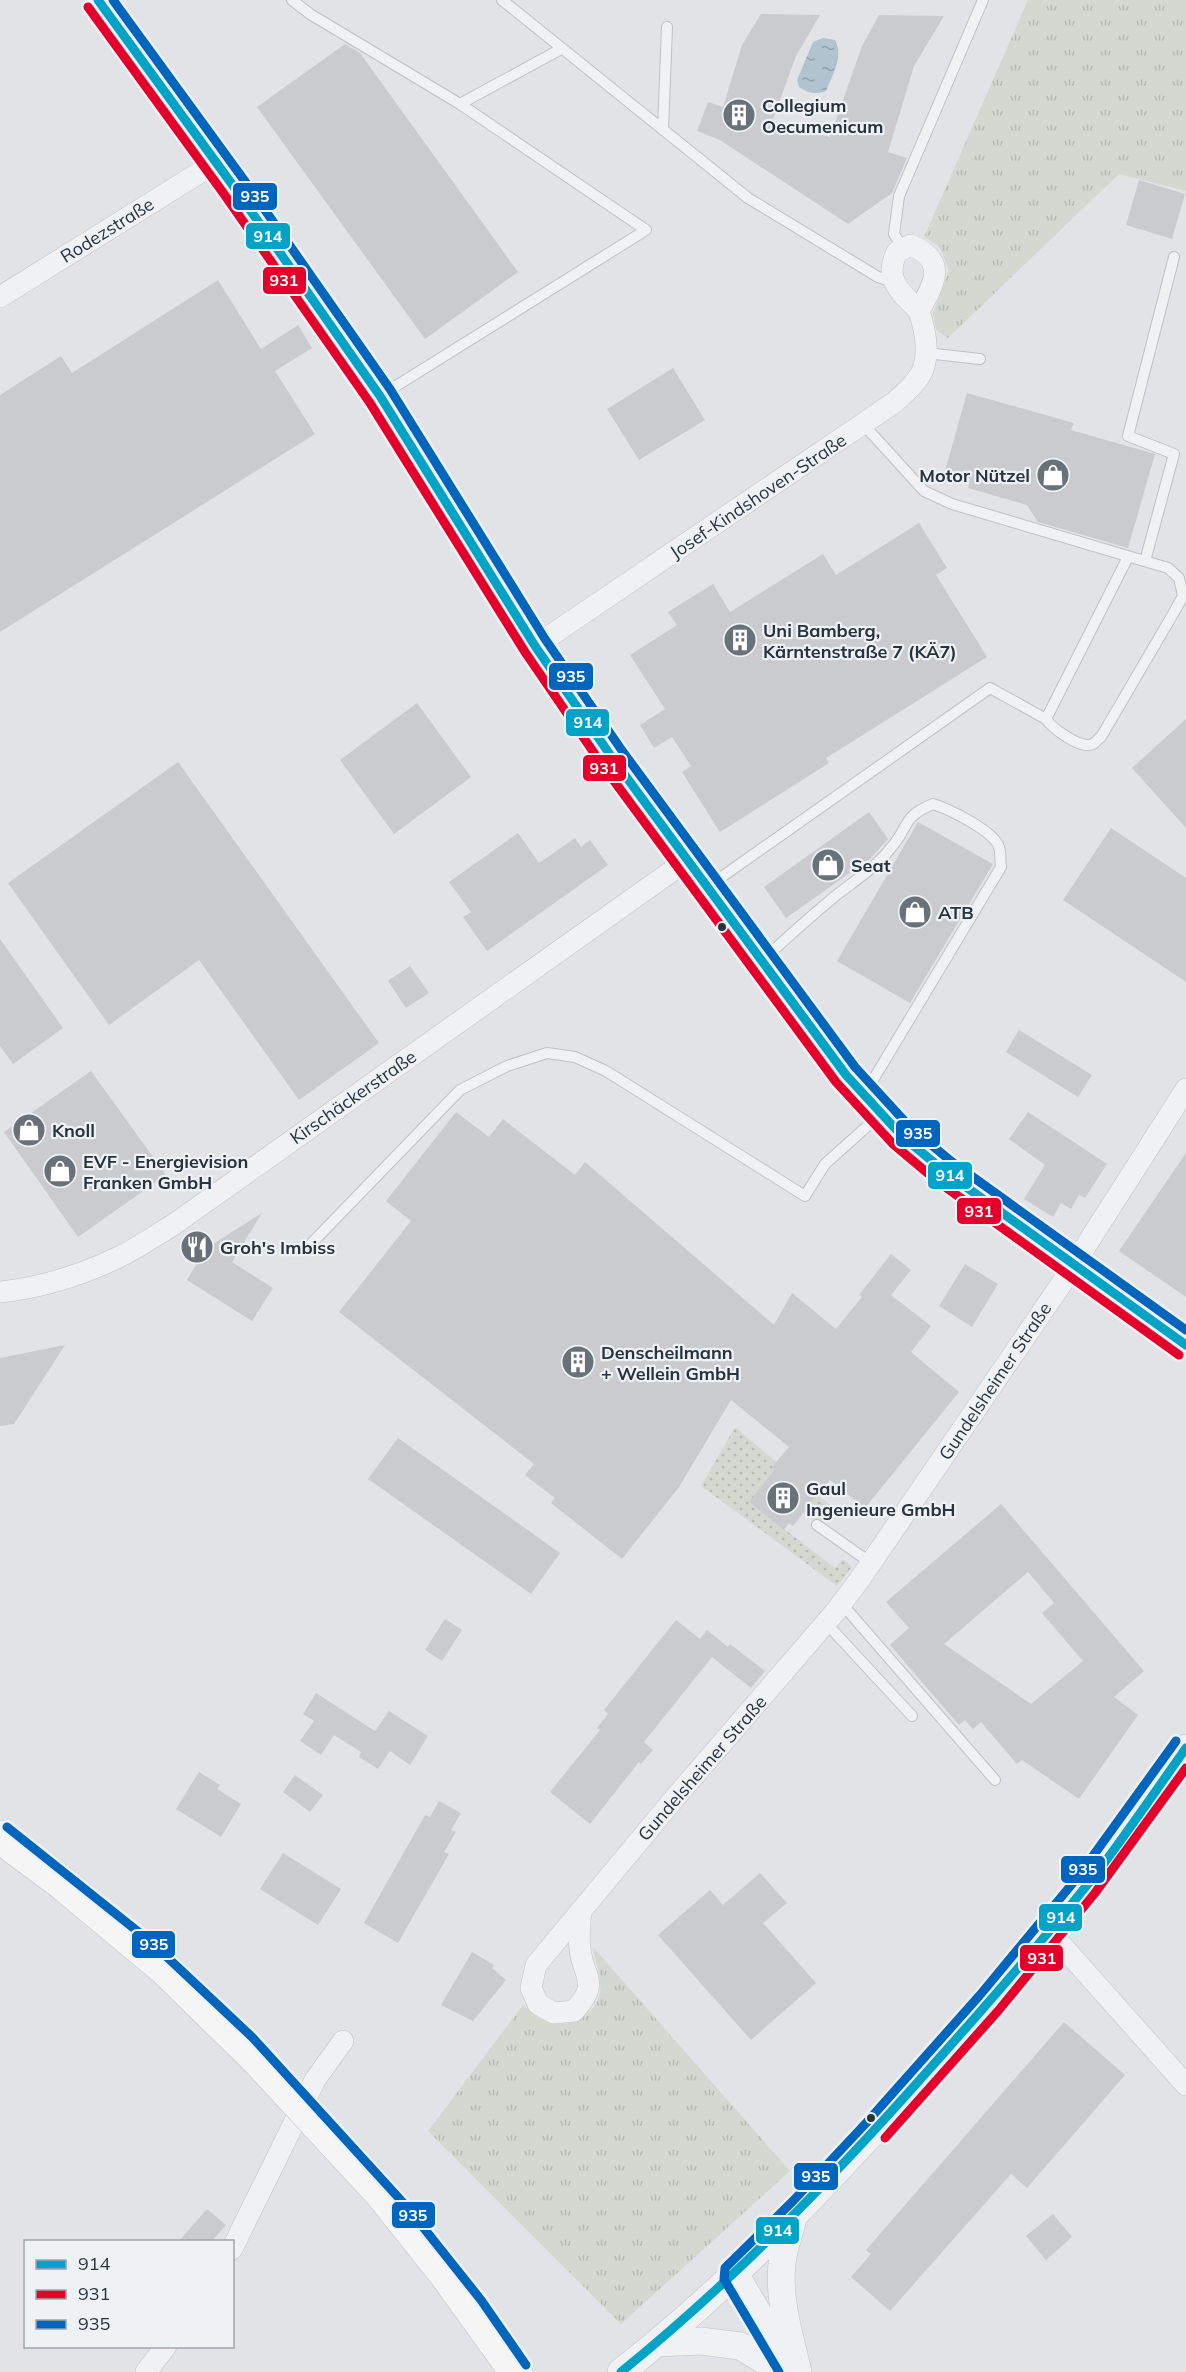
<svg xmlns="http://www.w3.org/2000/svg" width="1186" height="2372" viewBox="0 0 1186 2372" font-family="Mulish,sans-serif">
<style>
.grass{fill:url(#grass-tufts)}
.park{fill:url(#park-dots)}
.water{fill:url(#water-ripples)}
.building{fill:#c9cbce;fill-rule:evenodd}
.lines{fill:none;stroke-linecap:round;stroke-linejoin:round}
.service-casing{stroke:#bfc1c4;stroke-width:12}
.minor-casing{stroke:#bfc1c4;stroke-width:22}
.tertiary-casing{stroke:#bfc1c4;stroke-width:28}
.primary-casing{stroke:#bec0c3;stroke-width:34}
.service{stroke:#f0f1f2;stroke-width:10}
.minor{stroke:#f0f1f2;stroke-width:21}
.tertiary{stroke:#f0f1f2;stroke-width:27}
.primary{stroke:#f5f5f6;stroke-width:33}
.primary-bridge-casing{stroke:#bec0c3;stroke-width:34;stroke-linecap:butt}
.primary-bridge{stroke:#f5f5f6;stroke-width:33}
.bus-1-casing{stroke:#eef2f5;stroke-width:14}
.bus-2-casing{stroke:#eef2f5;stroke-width:14}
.bus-3-casing{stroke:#eef2f5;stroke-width:14}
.bus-1{stroke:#02a3c7;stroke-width:9}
.bus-2{stroke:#e4002b;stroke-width:9}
.bus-3{stroke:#0065bd;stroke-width:9}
.bus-dot{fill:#28333e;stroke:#eef2f5;stroke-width:2}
.labels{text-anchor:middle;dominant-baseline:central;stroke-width:4.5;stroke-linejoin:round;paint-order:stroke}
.poi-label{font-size:18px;font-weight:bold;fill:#28333e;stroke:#eef2f5;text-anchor:start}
.street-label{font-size:18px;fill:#28333e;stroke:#eef2f5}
.line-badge{stroke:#eef2f5;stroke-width:2}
.badge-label{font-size:16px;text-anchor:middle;font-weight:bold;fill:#fff}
</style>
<defs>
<pattern id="grass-tufts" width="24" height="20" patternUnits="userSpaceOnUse" patternTransform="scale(1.5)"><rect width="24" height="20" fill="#d3d9d1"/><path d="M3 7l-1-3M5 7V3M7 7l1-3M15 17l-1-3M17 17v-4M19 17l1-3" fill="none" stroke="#b5bbb4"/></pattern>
<pattern id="park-dots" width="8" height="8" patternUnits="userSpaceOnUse" patternTransform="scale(1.5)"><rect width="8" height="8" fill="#d3d9d1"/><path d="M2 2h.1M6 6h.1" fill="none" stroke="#b5bbb4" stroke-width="1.8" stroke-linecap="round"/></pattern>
<pattern id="water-ripples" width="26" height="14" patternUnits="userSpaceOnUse" patternTransform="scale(1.5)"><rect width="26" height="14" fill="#b0c4d0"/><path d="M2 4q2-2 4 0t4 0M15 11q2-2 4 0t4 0" fill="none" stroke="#8fa0aa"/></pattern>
</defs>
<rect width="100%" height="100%" fill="#e1e3e6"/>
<path class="grass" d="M1028,0H1186V191L1119,174L948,338L936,330L933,313L949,271L940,247L924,237Z
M593,1947L790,2171L621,2324L428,2131L523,2005C530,2010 537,2018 545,2021C567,2030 595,2017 600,1993C602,1978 595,1961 593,1947Z"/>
<path class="park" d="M735,1427L804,1485L749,1502L835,1568L843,1559L852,1567L837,1586L701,1486Z
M817,1495L834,1508L822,1524L803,1513Z"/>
<path class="water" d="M823,38L835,40C844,57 833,74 826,91C815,95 808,93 799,87L797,80L813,42Z"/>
<path class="building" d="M761,14L820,15L796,56L772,122L830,137L862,46L879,15L944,16L914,66L888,152L907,158L892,193L848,224L720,140L697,131L708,102L723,107L742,45Z
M345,44L360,53L518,272L425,339L257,107Z
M1139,180L1185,194L1172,239L1126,225Z
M218,280L261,349L298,325L312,348L275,371L315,434L0,632V395L61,356L72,373Z
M673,368L705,420L639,460L607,409Z
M967,393L1074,423L1071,430L1155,454L1128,548L1038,522L1027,505L968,488L970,479L945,471Z
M919,523L947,568L936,575L987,657L826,758L829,763L720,832L682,772L691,766L672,737L654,748L640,725L665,709L630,655L677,625L668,612L713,584L730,612L823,554L836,575Z
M417,703L471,777L394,834L340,760Z
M1186,719V828L1132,768Z
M178,762L379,1043L299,1100L199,960L109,1025L8,883Z
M869,812L888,839L871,858L786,918L764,887Z
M918,822L993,864L910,1003L837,961Z
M1111,828L1186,878V982L1063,900Z
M518,833L539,863L575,838L581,847L590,840L608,865L487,951L463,917L471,912L449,882Z
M0,939L63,1028L13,1064L0,1046Z
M410,966L429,993L406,1008L388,981Z
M1019,1030L1092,1075L1078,1097L1006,1052Z
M91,1071L166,1175L78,1237L4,1132Z
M456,1112L489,1137L503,1119L575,1175L585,1162L774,1325L792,1293L836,1329L862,1297L859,1295L891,1254L911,1270L891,1295L931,1326L911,1352L959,1392L865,1508L830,1480L793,1526L789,1523L784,1530L749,1502L775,1469L772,1467L789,1447L731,1400L679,1487L622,1559L551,1503L555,1498L525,1475L534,1464L339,1312L411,1221L386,1201Z
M1028,1112L1107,1164L1085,1198L1079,1195L1071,1209L1061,1203L1053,1217L1024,1199L1045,1165L1009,1139Z
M1186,1153V1297L1119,1251Z
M262,1213L232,1262L273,1288L252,1321L187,1280L198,1262L186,1253L198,1237L210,1246Z
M965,1264L998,1284L972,1327L939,1306Z
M65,1345L14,1424L0,1426V1358Z
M398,1438L560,1553L531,1594L368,1479Z
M1001,1504L1144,1671L1114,1697L1138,1715L1079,1799L1022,1760L1017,1764L981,1722L973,1729L965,1720L959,1725L890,1645L909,1628L886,1602ZM1028,1572L1054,1603L1042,1613L1083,1661L1031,1704L944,1644Z
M445,1619L462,1630L442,1661L425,1650Z
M676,1620L700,1639L707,1630L728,1647L730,1644L765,1671L751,1688L712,1657L644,1742L653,1750L641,1764L639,1762L590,1824L550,1792L600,1730L597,1728L608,1714L604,1710Z
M316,1693L375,1731L389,1711L428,1736L410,1765L390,1751L378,1769L359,1757L361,1752L334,1735L321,1755L300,1741L314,1721L303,1714Z
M199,1772L220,1785L217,1789L241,1804L221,1837L176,1809Z
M295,1775L323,1795L310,1812L283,1792Z
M439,1801L461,1813L451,1830L456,1832L444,1852L449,1854L398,1943L364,1923L425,1815L430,1817Z
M283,1853L341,1889L318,1925L260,1889Z
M760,1873L787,1903L763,1923L816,1983L751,2040L658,1935L710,1890L723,1905Z
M472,1952L494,1965L492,1968L506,1980L473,2021L441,2005Z
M1064,2022L1125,2075L1027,2188L1011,2174L890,2311L851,2277L871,2254L866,2250Z
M207,2209L226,2225L212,2241H179Z
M1053,2214L1072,2237L1046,2260L1026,2236Z"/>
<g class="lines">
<g class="service-casing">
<path id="service" d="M292,0L310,14L460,104L646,230L380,396
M502,0L748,198L878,277L893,282
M460,104L561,49
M663,130L667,27
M903,248L894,234L899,196L983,0
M926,353L980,359
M863,424L924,491L952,504L1168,568L1179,578L1183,596L1173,614L1101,737C1098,739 1096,742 1093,744C1081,750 1052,728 1046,719L1128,557
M1145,561L1174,454L1128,436L1174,257
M706,888L990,688L1046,719
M761,962C785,939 809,918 834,897C853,882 875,868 890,849C910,827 901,817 933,804C949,809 994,831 999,847C1001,853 1000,861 1001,867L864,1095
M307,1248L460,1090L507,1066L547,1053L575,1057L606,1071L805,1196L825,1164L881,1114
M817,1525L871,1563
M842,1604L995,1780
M826,1623L912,1716"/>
</g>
<g class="minor-casing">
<path id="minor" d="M98,0L161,89L234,187L380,396L535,646L613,759L846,1075L902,1136L944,1171L983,1201L1074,1263L1186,1345
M911,245C948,261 934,284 919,311C901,292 883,280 897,252Z
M0,297L215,163
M535,646L895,402C902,395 910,389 916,381C932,363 926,332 919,311
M0,1292C39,1288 81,1275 117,1258C136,1249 155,1236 173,1225L686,861
M581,1910C580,1923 578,1936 580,1949C583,1978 601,1982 574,2011L554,2013L538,2004L531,1988L536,1965L674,1799L836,1611L860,1579L1064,1280L1186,1089
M1049,1931L1186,2085
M232,2249L315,2080L343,2041
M146,2372L166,2346"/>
</g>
<g class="tertiary-casing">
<path id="tertiary" d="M793,2218C790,2233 783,2249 782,2264C778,2300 790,2337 798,2372
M735,2274L789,2366
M657,2343L701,2341L740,2346L784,2372
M621,2372C731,2286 826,2185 919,2081C976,2017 1032,1954 1085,1887C1120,1843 1153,1795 1186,1748"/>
</g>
<g class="primary-casing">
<path id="primary" d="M0,1837L62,1883L164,1968L257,2059
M381,2193L447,2276L516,2372"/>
</g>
<use href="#service" class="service"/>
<use href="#minor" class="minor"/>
<use href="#tertiary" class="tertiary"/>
<use href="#primary" class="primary"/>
<g class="primary-bridge-casing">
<path id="primary-bridge" d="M257,2059L381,2193"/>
</g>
<use href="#primary-bridge" class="primary-bridge"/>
<g class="bus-1-casing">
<path id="bus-1" d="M98,0L234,187L380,396L535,646L613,759L846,1075L902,1136L944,1171L1186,1345
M621,2372C732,2282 831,2180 925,2074C985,2007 1044,1940 1099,1870C1129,1830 1157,1789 1186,1748"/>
</g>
<g class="bus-2-casing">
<path id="bus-2" d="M88,7L224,194L370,403L525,652L603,766L836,1082L893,1144L937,1181L1179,1355
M885,2138L998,2011L1095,1893L1186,1768"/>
</g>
<g class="bus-3-casing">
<path id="bus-3" d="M113,0L244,180L390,389L545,639L623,752L855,1067L910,1127L952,1162L1186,1330
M7,1827L151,1942L252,2037L407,2207L481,2300L526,2365
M779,2372L724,2279L725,2268L793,2201L867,2122L980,1995L1077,1878L1176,1741"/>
</g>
<use href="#bus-1" class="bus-1"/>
<use href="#bus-2" class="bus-2"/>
<use href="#bus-3" class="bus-3"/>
</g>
<defs>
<g id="building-disc" transform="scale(1.725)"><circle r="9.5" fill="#697179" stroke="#eef2f5"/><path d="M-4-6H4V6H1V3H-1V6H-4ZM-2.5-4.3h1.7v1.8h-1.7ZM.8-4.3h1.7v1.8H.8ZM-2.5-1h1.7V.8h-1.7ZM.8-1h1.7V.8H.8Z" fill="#fff"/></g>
<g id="shop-disc" transform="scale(1.725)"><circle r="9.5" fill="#697179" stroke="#eef2f5"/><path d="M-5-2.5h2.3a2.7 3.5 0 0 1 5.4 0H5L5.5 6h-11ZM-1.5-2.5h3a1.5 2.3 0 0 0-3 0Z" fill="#fff"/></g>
<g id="restaurant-disc" transform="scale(1.725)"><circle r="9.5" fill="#697179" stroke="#eef2f5"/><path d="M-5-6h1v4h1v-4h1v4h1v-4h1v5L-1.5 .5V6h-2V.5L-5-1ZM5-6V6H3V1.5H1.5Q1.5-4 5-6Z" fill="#fff"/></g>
</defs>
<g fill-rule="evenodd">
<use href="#building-disc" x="739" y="115"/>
<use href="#shop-disc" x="1053" y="475"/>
<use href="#building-disc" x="740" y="640"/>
<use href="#shop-disc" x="828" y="865"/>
<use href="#shop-disc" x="915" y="912"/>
<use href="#shop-disc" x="29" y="1130"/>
<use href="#shop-disc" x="60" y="1171"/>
<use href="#restaurant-disc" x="197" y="1247"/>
<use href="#building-disc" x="578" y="1362"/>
<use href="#building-disc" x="783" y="1498"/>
</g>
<g class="bus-dot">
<circle cx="722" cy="927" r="5"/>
<circle cx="871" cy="2118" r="5"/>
</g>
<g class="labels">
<g class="poi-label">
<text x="762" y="105">Collegium<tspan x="762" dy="21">Oecumenicum</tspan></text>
<text x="1030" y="475" text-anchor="end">Motor Nützel</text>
<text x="763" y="630">Uni Bamberg,<tspan x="763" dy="21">Kärntenstraße 7 (KÄ7)</tspan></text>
<text x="851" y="865">Seat</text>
<text x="938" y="912">ATB</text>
<text x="52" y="1130">Knoll</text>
<text x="83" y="1161">EVF - Energievision<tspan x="83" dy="21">Franken GmbH</tspan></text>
<text x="220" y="1247">Groh's Imbiss</text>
<text x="601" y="1352">Denscheilmann<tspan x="601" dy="21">+ Wellein GmbH</tspan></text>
<text x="806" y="1488">Gaul<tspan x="806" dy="21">Ingenieure GmbH</tspan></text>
</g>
<g class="street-label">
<text transform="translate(107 230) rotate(-32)">Rodezstraße</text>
<text transform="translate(758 496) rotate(-34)">Josef-Kindshoven-Straße</text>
<text transform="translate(353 1097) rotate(-35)">Kirschäckerstraße</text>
<text transform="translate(995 1381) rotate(-56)">Gundelsheimer Straße</text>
<text transform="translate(702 1768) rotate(-49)">Gundelsheimer Straße</text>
</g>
</g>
<g class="line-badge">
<rect x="232" y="182" width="46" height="29" rx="6" fill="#0065bd"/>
<rect x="245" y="222" width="46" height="28" rx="6" fill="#02a3c7"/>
<rect x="262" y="266" width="45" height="29" rx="6" fill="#e4002b"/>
<rect x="548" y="662" width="46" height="29" rx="6" fill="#0065bd"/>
<rect x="565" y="708" width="45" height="29" rx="6" fill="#02a3c7"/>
<rect x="582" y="754" width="45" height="28" rx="6" fill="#e4002b"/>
<rect x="895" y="1119" width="46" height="29" rx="6" fill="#0065bd"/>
<rect x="927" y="1161" width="46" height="29" rx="6" fill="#02a3c7"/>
<rect x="956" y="1197" width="46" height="28" rx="6" fill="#e4002b"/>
<rect x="1060" y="1855" width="46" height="29" rx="6" fill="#0065bd"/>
<rect x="1038" y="1903" width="45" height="29" rx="6" fill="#02a3c7"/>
<rect x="131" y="1930" width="45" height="29" rx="6" fill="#0065bd"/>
<rect x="1019" y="1944" width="45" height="28" rx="6" fill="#e4002b"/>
<rect x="793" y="2162" width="46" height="29" rx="6" fill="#0065bd"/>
<rect x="391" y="2201" width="45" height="28" rx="6" fill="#0065bd"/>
<rect x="755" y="2216" width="45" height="29" rx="6" fill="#02a3c7"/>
</g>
<g class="badge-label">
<text x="255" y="202">935</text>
<text x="268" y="242">914</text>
<text x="284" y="286">931</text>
<text x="571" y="682">935</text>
<text x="588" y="728">914</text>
<text x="604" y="774">931</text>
<text x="918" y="1139">935</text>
<text x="950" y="1181">914</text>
<text x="979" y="1217">931</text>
<text x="1083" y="1875">935</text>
<text x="1061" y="1923">914</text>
<text x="154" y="1950">935</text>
<text x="1042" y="1964">931</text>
<text x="816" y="2182">935</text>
<text x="413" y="2221">935</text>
<text x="778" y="2236">914</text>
</g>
<rect x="24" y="2240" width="210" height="108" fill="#eef2f5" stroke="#9fa6ac" stroke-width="1.5"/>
<rect x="36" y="2260" width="30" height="9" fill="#02a3c7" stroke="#9fa6ac" stroke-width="1.5"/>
<text x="78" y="2270" font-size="18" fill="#28333e">914</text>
<rect x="36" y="2290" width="30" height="9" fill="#e4002b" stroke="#9fa6ac" stroke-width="1.5"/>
<text x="78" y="2300" font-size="18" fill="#28333e">931</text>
<rect x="36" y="2320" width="30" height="9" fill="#0065bd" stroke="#9fa6ac" stroke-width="1.5"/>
<text x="78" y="2330" font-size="18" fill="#28333e">935</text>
</svg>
